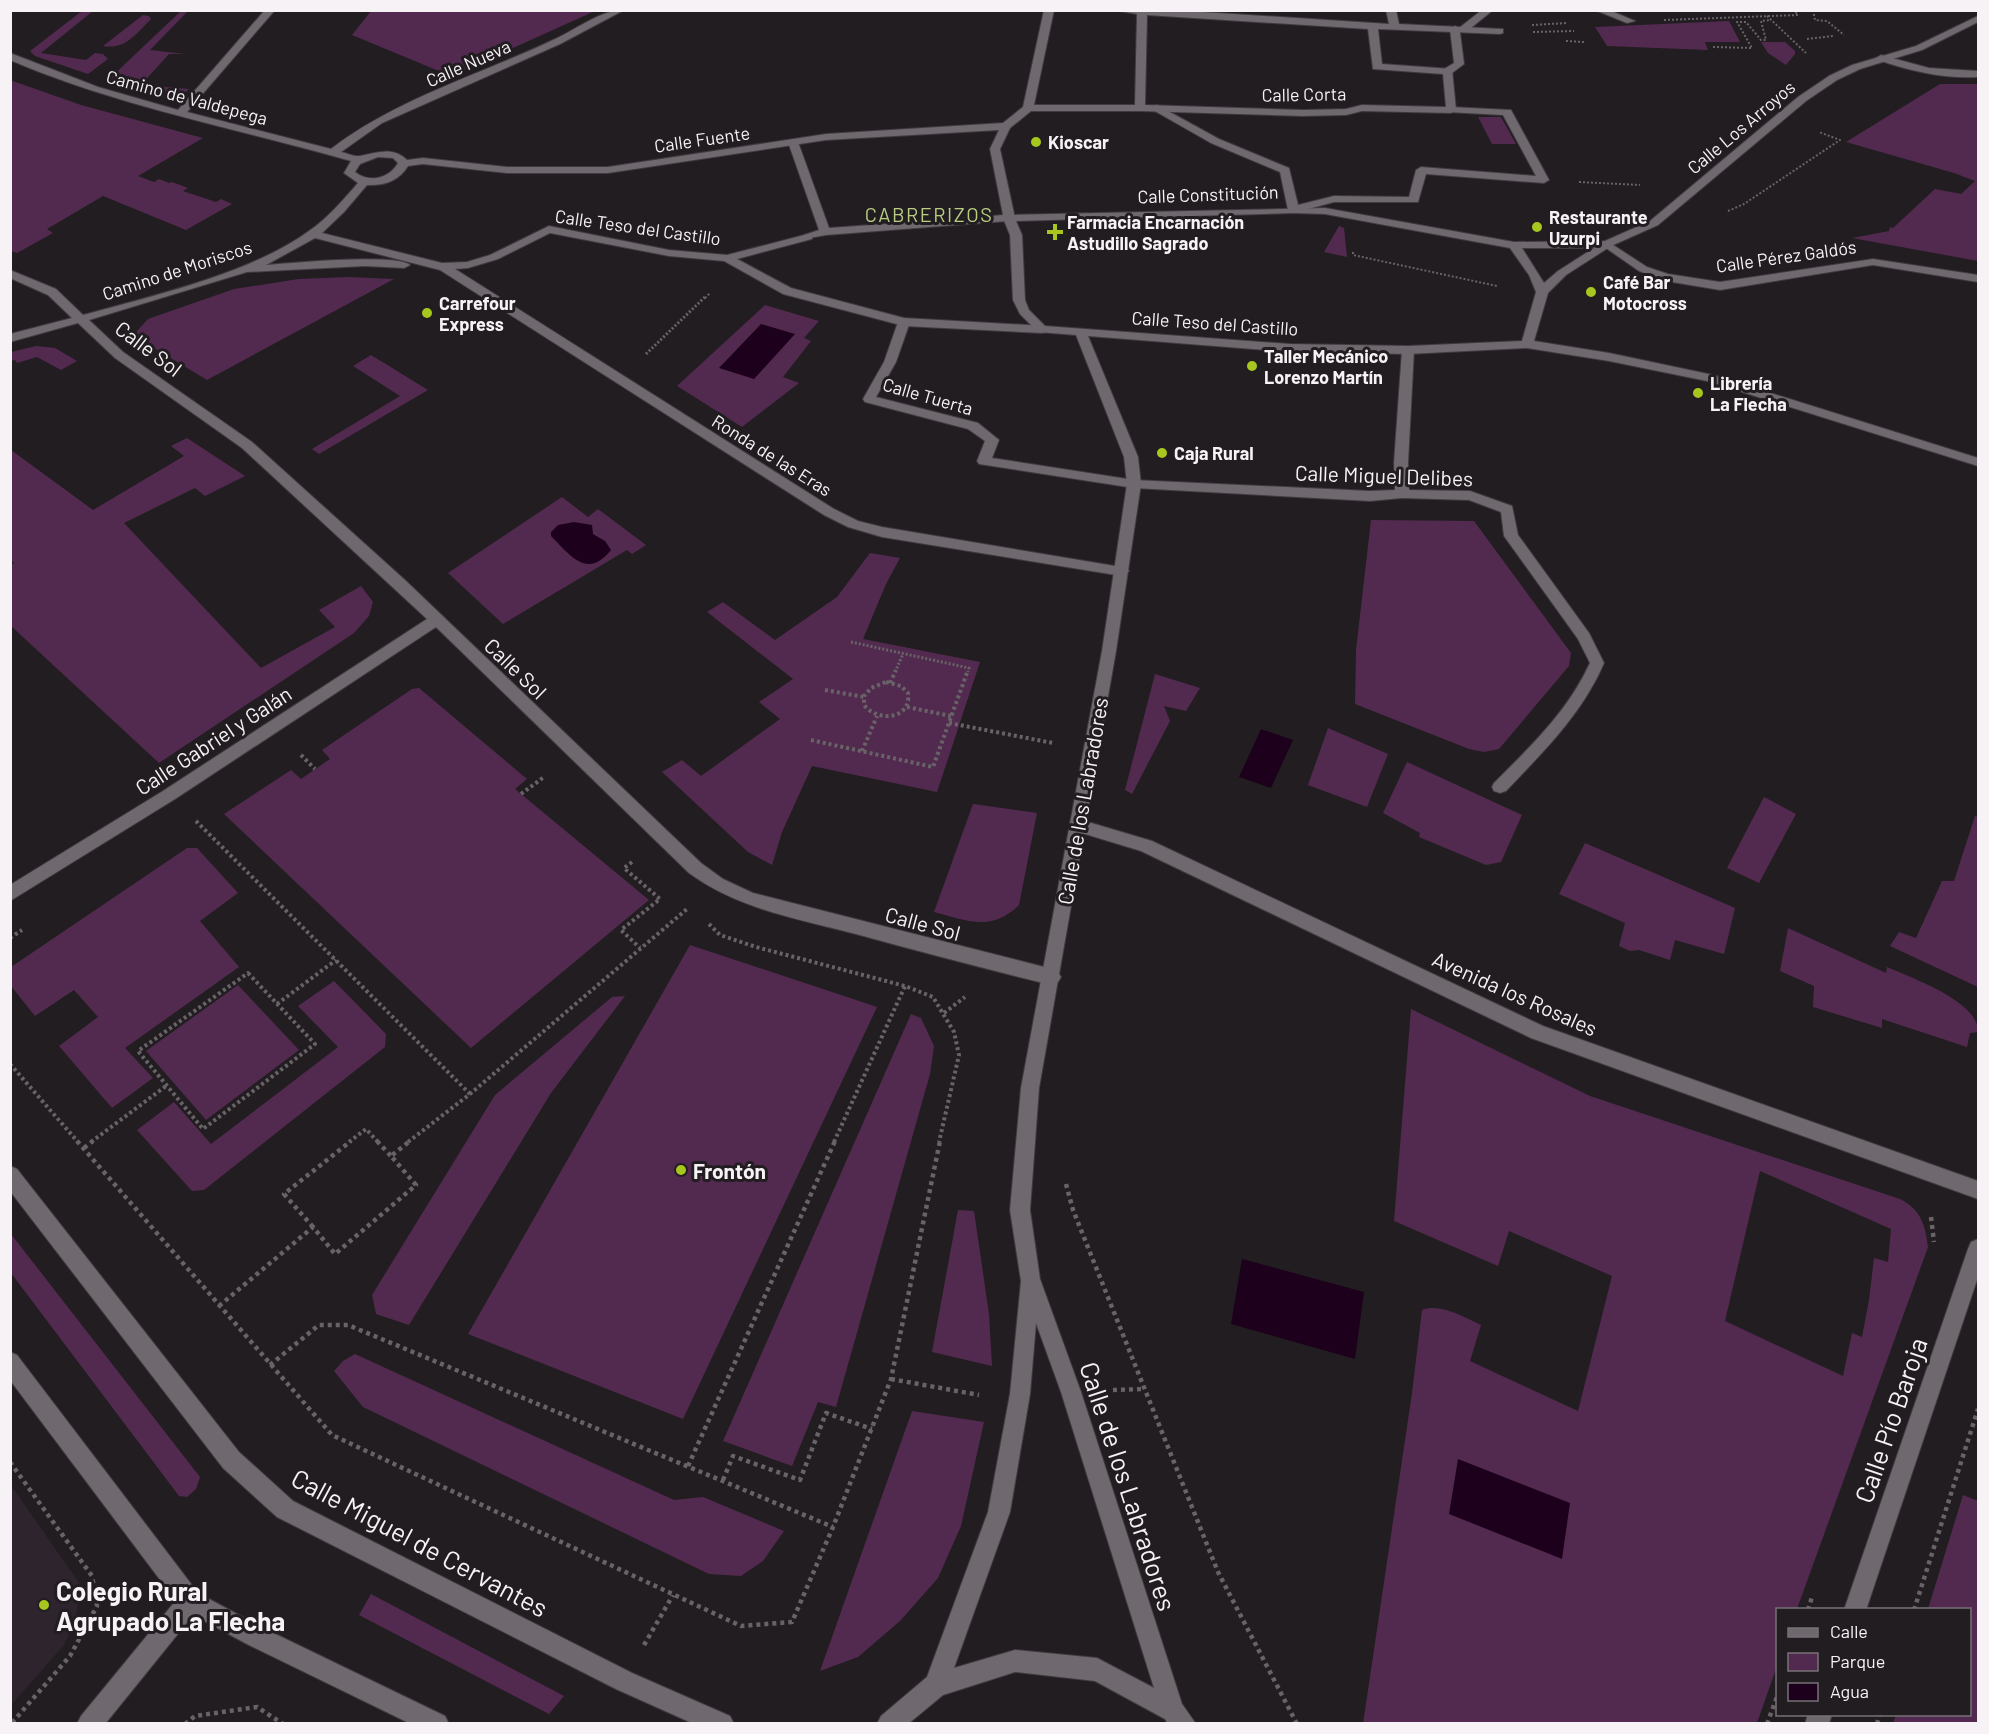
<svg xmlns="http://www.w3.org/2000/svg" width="1989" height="1734" viewBox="0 0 1989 1734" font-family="Barlow,sans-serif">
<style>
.built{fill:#2e242d}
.green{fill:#532a4f;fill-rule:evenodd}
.water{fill:#1d001b}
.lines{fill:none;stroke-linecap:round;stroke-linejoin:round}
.pedestrian-casing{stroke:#3f3b3e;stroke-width:2}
.minor-casing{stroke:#3f3b3e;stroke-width:2}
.tertiary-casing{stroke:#3f3b3e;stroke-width:2}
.path-far3{stroke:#686367;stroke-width:2;stroke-dasharray:2 2;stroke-linecap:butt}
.path-far2{stroke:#686367;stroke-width:3;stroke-dasharray:2 2;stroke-linecap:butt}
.path-far1{stroke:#686367;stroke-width:4;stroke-dasharray:3 3;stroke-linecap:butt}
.path{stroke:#686367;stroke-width:4.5;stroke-dasharray:4 4;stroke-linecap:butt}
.pedestrian{fill:#6f686e;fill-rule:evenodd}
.minor{fill:#6f686e;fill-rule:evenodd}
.tertiary{fill:#6f686e;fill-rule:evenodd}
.poi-dot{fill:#a7c71e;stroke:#221d21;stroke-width:2}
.labels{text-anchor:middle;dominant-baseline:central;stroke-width:6;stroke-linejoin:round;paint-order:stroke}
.far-street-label{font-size:18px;fill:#f6f2f5;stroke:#221d21}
.far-poi-label{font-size:18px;font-weight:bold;fill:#f6f2f5;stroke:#221d21;text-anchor:start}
.far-quarter-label{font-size:20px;letter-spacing:1.5px;fill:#b9cd82;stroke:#221d21}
.street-label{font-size:21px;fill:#f6f2f5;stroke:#221d21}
.poi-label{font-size:21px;font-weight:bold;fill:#f6f2f5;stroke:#221d21;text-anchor:start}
.near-street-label{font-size:26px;fill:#f6f2f5;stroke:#221d21}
.near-poi-label{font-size:26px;font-weight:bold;fill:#f6f2f5;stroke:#221d21;text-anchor:start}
</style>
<rect width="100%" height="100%" fill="#221d21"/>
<path class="built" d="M10,1484L82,1587L74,1623L64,1645L11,1705Z"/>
<path class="green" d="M82,11H93L41,53L86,60L95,53L103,54L108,59L88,74L35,56L30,51Z
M181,11H188L150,50L185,54H169L141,85L189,89L177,100L107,81Z
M371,11V10L595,11L451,76L352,35Z
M143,15L149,16L151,19C136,34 125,50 103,46Z
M1729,21L1740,42H1705L1708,50L1607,46L1595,27Z
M1761,42H1785L1795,51V54L1786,65L1768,53Z
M10,80L81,105L203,138L138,176L154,182L159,179L169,183L172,182L188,188L183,191L216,202L221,199L232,204L186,230L103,196L47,229L53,233L17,253L11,251Z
M1940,84H1978V261L1852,238L1889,231L1890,227L1893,228L1935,189L1961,194L1975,181L1954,173L1846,142Z
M1478,117H1501L1516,144H1492Z
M1339,226L1344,228L1347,257L1324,252Z
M349,277L394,279L207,380L136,337L137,331L148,319L234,289L299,279Z
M765,305L819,321L804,338L811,341L783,377L799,383L742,427L677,386Z
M36,346L55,348L77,361L61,370L37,357L17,363L15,360L11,361V352Z
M371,355L428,390L319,454L312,449L400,396L353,366Z
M187,438L245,476L205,496L195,488L124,523L261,668L335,627L319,610L361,586L373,602L369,616L354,633L159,763L11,626V565L14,563L10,559L11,450L93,510L184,456L171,446Z
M562,497L588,517L598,509L646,545L632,554L627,550L503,624L448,573Z
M1371,520L1474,521L1571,653L1569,666L1499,749L1484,752L1469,749L1355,704L1356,650Z
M870,553L900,558L886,584L863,639L980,662L937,792L812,766L782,832L772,865L748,852L662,772L682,760L701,776L780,719L759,702L793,679L707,612L723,602L775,640L837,597Z
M1155,674L1200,688L1186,711L1164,706L1170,721L1132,794L1125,790Z
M419,688L527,779L515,789L649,900L471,1048L224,814L291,770L301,779L330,759L322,750L412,689Z
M1328,728L1388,754L1367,807L1308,785Z
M1407,762L1522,815L1501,862L1486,865L1419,837L1420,833L1383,813Z
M1764,797L1796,814L1759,883L1727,868Z
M973,804L1037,813L1019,905C991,932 968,921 934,912Z
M1975,816L1978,817V987L1890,946L1899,932L1916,938L1942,881H1954Z
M1585,843L1735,908L1724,954L1675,940L1670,960L1639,950L1630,951L1619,946L1625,923L1559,894Z
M187,848H197L238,893L200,921L239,967L125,1048L153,1078L112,1108L59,1046L98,1017L74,990L35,1016L11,986V967Z
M1788,928L1886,973L1887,967C1911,978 1979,1001 1978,1032L1970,1033L1967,1047L1882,1019V1028L1813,1007L1814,986L1780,971Z
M690,945L877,1007L683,1419L468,1334Z
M334,981L386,1034L385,1047L204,1190L192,1191L137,1130L174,1102L211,1144L338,1047L298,1006Z
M238,985L299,1050L206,1120L146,1051Z
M625,996L551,1093L409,1325L376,1314L372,1295L495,1095L612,997Z
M1411,1009L1590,1096L1900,1199C1921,1210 1925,1224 1928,1247L1797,1609L1778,1610L1777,1666L1757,1723L1363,1724L1412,1393L1422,1310C1441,1303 1463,1317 1481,1325L1470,1361L1578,1411L1612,1276L1509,1231L1498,1266L1394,1221ZM1760,1171L1891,1229L1888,1262L1874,1258L1869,1300L1862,1337L1852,1333L1843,1376L1725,1321Z
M911,1014L921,1018L934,1046L930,1074L836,1407L818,1402L792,1466L723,1441Z
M958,1210L974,1211L989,1314L992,1366L932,1352Z
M11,1234L200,1477L196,1489L187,1497L179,1496L11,1273Z
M355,1354L674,1500L703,1497L784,1531L763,1561L741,1576L709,1574L363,1407L334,1371L343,1361Z
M912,1411L984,1422L961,1526L938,1578L900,1621L858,1657L820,1671Z
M1963,1495L1978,1501V1723H1893L1896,1715L1970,1714V1610L1928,1609Z
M371,1594L564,1696L549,1714L359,1615Z"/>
<path class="water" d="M761,324L795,334L754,379L719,368Z
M574,522L592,525L593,534L605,541L611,550C587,580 570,555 551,536V532L558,525Z
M1261,729L1293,740L1271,788L1239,777Z
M1242,1259L1364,1292L1355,1359L1231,1324Z
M1458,1459L1570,1503L1562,1559L1449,1514Z"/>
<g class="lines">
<g class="pedestrian-casing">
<path id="pedestrian" d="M1482,10H1493L1466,32H1460L1464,64L1452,73H1444V69L1454,63L1450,29L1455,26L1459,28Z
M1595,10H1609L1635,21L1627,23Z
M1157,105L1219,139L1289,168L1298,205L1334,196L1409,197L1416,170L1421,167L1536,176L1503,115L1447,112L1446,110L1451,107L1511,110L1549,180L1544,183L1426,174L1418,202H1334L1294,213L1288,210L1280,172L1211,143L1153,110V106Z
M793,139L798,142L829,228L955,219L961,222L955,225L826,235L804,239V235L819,230L788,142Z
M904,318L910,322L896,362L876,397L978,423L999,440L992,458L1134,480L1141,484L1139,487L1134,488L979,464L977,461L985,441L968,429L865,402L863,399L884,362L898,322Z"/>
</g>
<g class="minor-casing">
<path id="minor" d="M265,10H275L187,112L331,149C396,99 479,75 553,40C576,30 600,10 624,10L560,44L382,123L341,152C347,153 354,157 360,156C377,153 393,146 407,160L423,158L507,167H608L826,134L1003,123L1023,107L1044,10H1054L1034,105H1135L1137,14L1113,10H1171L1389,24L1386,10H1396L1399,24L1503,29V33L1500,34L1378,29L1382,64L1452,69L1456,110L1451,113L1362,111L1346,115L1303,116L1140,111H1031L1010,128L1000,149L1015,218L1009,221L955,225L949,222L955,219L1003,215L990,149L999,130L826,140L608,173H507L423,164L408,166C399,181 384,186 367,185L344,212L322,233L442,263L467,262L490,255L549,226L669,250L727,255L808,234L812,235V239L737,259L791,288L904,318L1046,326V332L1042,333L904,326L783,294L724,261L669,256L550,233L498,259L468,268L455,269L834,509L858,521L882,527L1127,568L1129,571L1122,576L882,537L848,527L824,515L440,270L315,238L266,265C290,263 396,253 410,265L404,268L365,266L247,272L89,320L123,352L252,442L406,581L701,863L723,879L753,893L1052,969L1058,972L1061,977L1058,982L1052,985C986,969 921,952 856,934C798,919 738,909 689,873L436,627L175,799L10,901V885L163,791L427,619L242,448L115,358L78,323L10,342V334L72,318L48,295L10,278V270L56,289L83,315C152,296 252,273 309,231C328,218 343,200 358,183L344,173L351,161C236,128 120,107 10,60V53L98,87L178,110ZM1147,15L1368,29L1373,69L1443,74L1446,107L1362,105L1346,109L1303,110L1145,105ZM378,157L393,158L398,163C389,179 369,183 355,172L360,164Z
M1881,55L1929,68L1978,71V77C1944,79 1910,71 1878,60L1876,58Z
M1607,241L1647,267L1668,274L1720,282L1873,259L1978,275V282L1873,265L1720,290L1666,281L1639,271L1603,246L1601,244Z
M1408,346L1414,350L1408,463L1409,490L1470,491L1512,506L1518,535L1589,633L1604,663C1582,714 1544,751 1506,791L1500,793L1494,791L1492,787L1494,783C1531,746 1568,711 1590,663L1578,639L1504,536L1501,512L1469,500L1402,498L1370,501L1134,488L1127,484L1134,480L1370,491L1395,490L1394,463L1402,350Z
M1078,819L1152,841L1543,1026L1978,1181V1199L1531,1038L1141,851L1072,830L1070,825L1072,820Z
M1978,1239V1277L1866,1610H1844L1968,1249L1971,1242Z
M190,1590L198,1593L201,1601L198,1609L105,1724H77L81,1716L182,1593Z
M1808,1714H1832L1829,1724H1805Z"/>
</g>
<g class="tertiary-casing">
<path id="tertiary" d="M1978,16V22L1922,50L1860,69L1837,80L1806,101L1658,225L1611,246L1566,275L1548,293L1534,341L1609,353L1713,375L1978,458V466L1707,381L1609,361L1527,348L1408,354L1290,352L1088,336L1138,457L1141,484L1116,651L1039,1088L1030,1210L1040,1279L1081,1392L1182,1704L1196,1724H1168L1165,1719L1095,1681L1015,1672L943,1695L908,1724H877L881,1716L927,1677L988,1512L1010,1394L1021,1281L1010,1210L1021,1088L1102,651L1127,484L1124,457L1076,335L1038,332L1020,314L1013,300L1010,235L1003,218L1009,215L1325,208L1514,242L1605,241L1650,221L1798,97L1829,76L1852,65L1916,46ZM1294,213L1325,214L1510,248L1529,275L1536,292L1522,341L1408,346L1290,344L1045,326L1029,310L1025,300L1022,235L1016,221ZM1522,248H1594L1558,271L1544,283ZM1036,1323L1061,1392L1154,1688L1097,1658L1015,1650L954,1668L1010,1512L1030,1394Z
M10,1166L17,1169L239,1452L293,1501L632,1673L730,1716L734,1724H694L616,1689L277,1517L223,1468L10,1191Z
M10,1352L17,1355L198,1593L263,1628L445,1716L449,1724H411L247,1644L182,1609L10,1380Z"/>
</g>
<path class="path-far3" d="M1813,10L1815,20L1827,21L1844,35
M1767,16L1806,53
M1664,20L1798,15L1794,10
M1532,25L1567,23
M1533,32L1574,31
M1807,39L1833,36
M1566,41L1584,42
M1713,47L1752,48L1737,22H1746L1761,40H1766L1761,21L1771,20
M1579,182L1640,185
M1728,211L1744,204L1840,140L1819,132
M1353,252V255L1497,286
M705,298L710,293"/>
<path class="path-far2" d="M646,354L706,296
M851,642L969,668L968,672
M895,672L903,654"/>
<path class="path-far1" d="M886,682L901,686L908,693C912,719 878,723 864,705V696L871,688Z
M890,683L896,670
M825,690L864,697
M907,707L951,716
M949,723L1053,743
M811,740L933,767L968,670
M862,751L877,716
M301,755L315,769
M521,794L544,777
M196,821L470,1094
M632,862L624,868L660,899L621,930L640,948
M709,924L720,935L756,947L905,986L933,997L954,1032L959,1055L939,1142
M10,938L22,930
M248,973L315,1044L203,1129L138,1051Z
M277,1004L336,960
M944,1013L965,997
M10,1064L78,1142
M91,1142L166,1086
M349,1142L366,1129L378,1142
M408,1142L470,1094L687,909
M834,1142L905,986"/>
<path class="path" d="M77,1141L332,1435L741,1626L792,1622L833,1527L891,1379L940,1141
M377,1141L391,1156
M84,1148L93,1141
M1066,1184L1073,1210L1218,1572L1297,1724
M1931,1217L1934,1242
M313,1227L284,1194L351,1141
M219,1306L313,1227L335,1254L416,1185L391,1156L410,1141
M270,1365L319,1325H348L833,1527
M891,1379L979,1395
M1113,1390L1145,1389
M10,1462L92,1576L97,1606L70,1656L11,1724
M688,1466L835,1141
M723,1480L733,1456L800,1480L826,1413L872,1429
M1808,1610L1812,1597
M1914,1610L1978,1409
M644,1645L673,1595
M185,1724L195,1716L257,1707L283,1724
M1767,1724L1778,1694
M1877,1724L1880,1714"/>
<use href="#pedestrian" class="pedestrian"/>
<use href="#minor" class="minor"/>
<use href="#tertiary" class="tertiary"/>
</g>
<g class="poi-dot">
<circle cx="1036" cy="142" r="6"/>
<circle cx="1537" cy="227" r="6"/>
<path d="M1052 223h6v6h6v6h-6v6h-6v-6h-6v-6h6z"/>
<circle cx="1591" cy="292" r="6"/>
<circle cx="427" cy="313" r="6"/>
<circle cx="1252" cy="366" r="6"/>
<circle cx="1698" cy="393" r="6"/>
<circle cx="1162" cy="453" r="6"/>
<circle cx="681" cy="1170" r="6"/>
<circle cx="44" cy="1605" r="6"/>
</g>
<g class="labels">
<g class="far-street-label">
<text transform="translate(468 63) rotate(-24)">Calle Nueva</text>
<text transform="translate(1304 94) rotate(-1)">Calle Corta</text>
<text transform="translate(187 97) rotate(15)">Camino de Valdepega</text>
<text transform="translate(1741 127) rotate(-40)">Calle Los Arroyos</text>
<text transform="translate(702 139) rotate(-8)">Calle Fuente</text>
<text transform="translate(1208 194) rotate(-2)">Calle Constitución</text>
<text transform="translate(638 227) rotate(8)">Calle Teso del Castillo</text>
<text transform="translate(1786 256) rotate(-8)">Calle Pérez Galdós</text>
<text transform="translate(177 270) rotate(-18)">Camino de Moriscos</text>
<text transform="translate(1215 323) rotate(4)">Calle Teso del Castillo</text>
<text transform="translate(928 396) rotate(16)">Calle Tuerta</text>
<text transform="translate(772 455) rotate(32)">Ronda de las Eras</text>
</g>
<g class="far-poi-label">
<text x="1048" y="142">Kioscar</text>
<text x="1549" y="217">Restaurante<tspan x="1549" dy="21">Uzurpi</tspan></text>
<text x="1067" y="222">Farmacia Encarnación<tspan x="1067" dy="21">Astudillo Sagrado</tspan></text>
<text x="1603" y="282">Café Bar<tspan x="1603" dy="21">Motocross</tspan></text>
<text x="439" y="303">Carrefour<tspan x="439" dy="21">Express</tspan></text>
<text x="1264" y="356">Taller Mecánico<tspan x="1264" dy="21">Lorenzo Martín</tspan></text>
<text x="1710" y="383">Librería<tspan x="1710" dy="21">La Flecha</tspan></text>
<text x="1174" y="453">Caja Rural</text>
</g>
<g class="far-quarter-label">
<text x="929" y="214">CABRERIZOS</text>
</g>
<g class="street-label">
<text transform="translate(149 348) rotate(37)">Calle Sol</text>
<text transform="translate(1384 475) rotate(2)">Calle Miguel Delibes</text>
<text transform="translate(516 668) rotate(44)">Calle Sol</text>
<text transform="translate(213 740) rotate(-33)">Calle Gabriel y Galán</text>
<text transform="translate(1082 801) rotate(-80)">Calle de los Labradores</text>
<text transform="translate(923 923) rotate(15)">Calle Sol</text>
<text transform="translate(1515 993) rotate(24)">Avenida los Rosales</text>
</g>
<g class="poi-label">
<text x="693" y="1170">Frontón</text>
</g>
<g class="near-street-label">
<text transform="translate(1890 1420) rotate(-71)">Calle Pío Baroja</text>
<text transform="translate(1129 1486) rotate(72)">Calle de los Labradores</text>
<text transform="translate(420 1542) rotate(28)">Calle Miguel de Cervantes</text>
</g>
<g class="near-poi-label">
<text x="56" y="1590">Colegio Rural<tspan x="56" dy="30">Agrupado La Flecha</tspan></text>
</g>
</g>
<rect width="1989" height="1734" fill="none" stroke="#f6f2f5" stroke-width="24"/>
<rect x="1776" y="1608" width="195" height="108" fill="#221d21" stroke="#777276" stroke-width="1.5"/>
<rect x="1788" y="1628" width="30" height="9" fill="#6f686e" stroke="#777276" stroke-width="1.5"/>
<text x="1830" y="1638" font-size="18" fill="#f6f2f5">Calle</text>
<rect x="1788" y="1653" width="30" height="18" fill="#532a4f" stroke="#777276" stroke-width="1.5"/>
<text x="1830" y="1668" font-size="18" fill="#f6f2f5">Parque</text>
<rect x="1788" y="1683" width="30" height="18" fill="#1d001b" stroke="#777276" stroke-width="1.5"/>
<text x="1830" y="1698" font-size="18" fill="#f6f2f5">Agua</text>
</svg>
